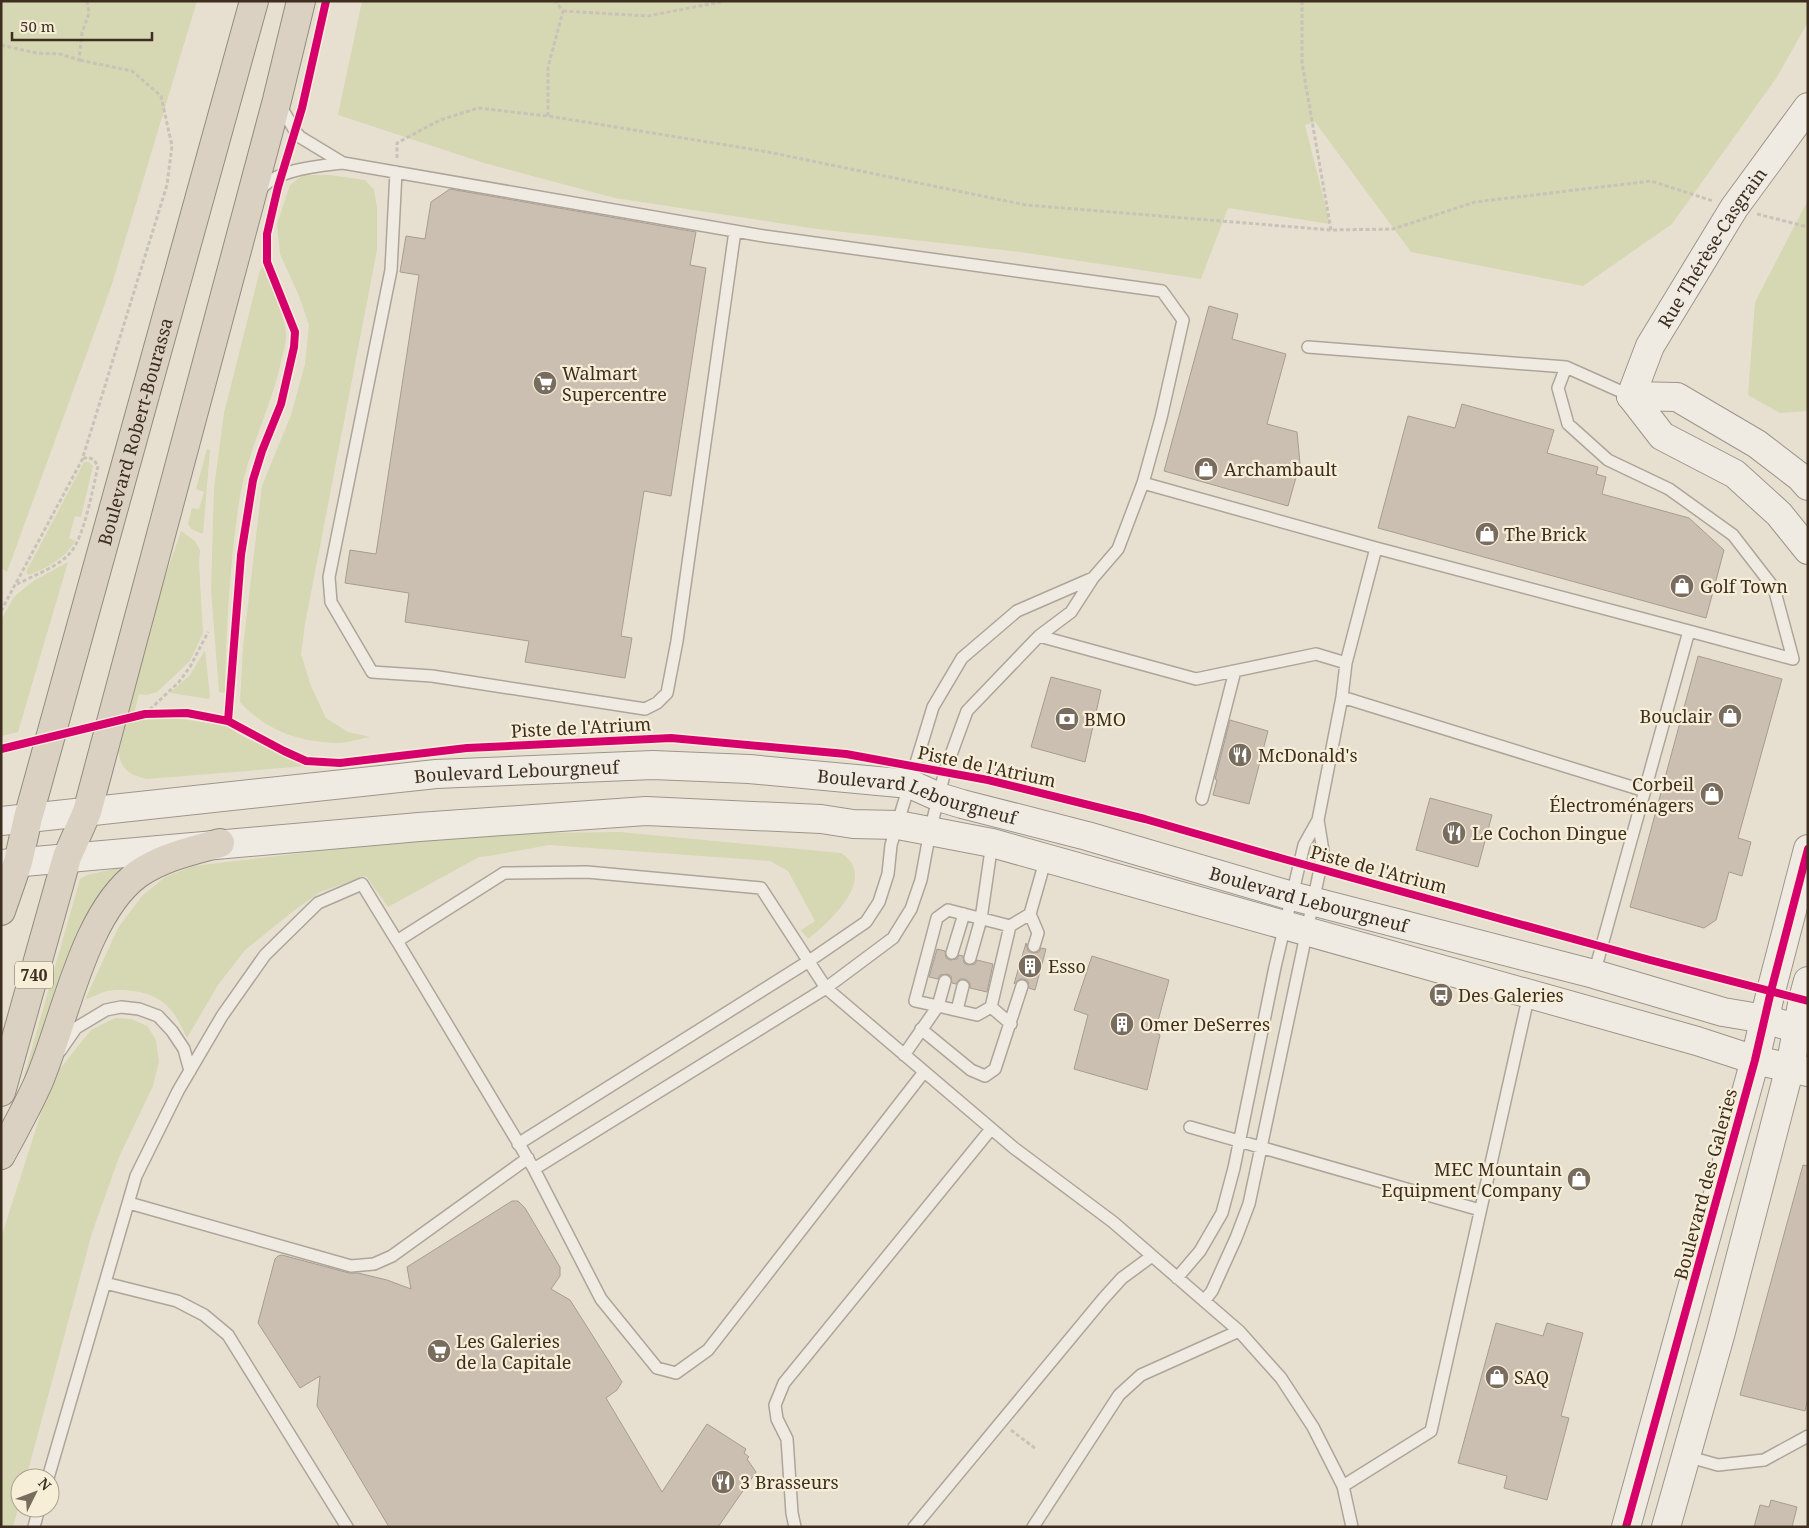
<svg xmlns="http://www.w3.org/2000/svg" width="1809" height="1528" viewBox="0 0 1809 1528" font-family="'Noto Serif',serif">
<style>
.green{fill:#d6d7b3}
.building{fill:#cbbfb2;stroke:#a89c90}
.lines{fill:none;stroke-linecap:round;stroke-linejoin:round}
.lane-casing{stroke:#ada599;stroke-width:14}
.secondary-casing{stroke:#9c958a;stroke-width:30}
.highway-casing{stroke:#928b80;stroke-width:30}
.path{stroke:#c8c2b9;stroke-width:3;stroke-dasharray:4 2.5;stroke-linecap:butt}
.lane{stroke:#efebe3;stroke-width:11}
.secondary{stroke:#efebe3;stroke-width:28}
.highway{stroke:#dad1c2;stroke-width:28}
.cycleway-casing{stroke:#f7eed8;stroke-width:11}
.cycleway{stroke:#d6006c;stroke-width:8}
.labels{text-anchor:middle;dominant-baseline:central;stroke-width:4.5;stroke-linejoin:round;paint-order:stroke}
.shield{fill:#f7eed8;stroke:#756857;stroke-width:1}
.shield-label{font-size:16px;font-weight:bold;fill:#3d2e20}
.street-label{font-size:18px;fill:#3d2e20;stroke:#f7eed8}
.poi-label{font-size:18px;fill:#3d2e20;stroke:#f7eed8;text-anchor:start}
</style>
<rect width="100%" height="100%" fill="#e7e0d1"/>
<path class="green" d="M1,1H197L111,287L7,572L1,568Z
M362,1H1808V22L1777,77L1672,224L1583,286L1411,252L1315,122L1305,125L1330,224L1228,208L1201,279L1020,252L817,229L615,198L484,163L338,115Z
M303,175H330L365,180L374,190L377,207V250L305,624L301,654L311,686L326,718L348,732L370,737C359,739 347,743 336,743C299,742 265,730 240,702L243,647L262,486L291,415L305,364L309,325L299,296L280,254L277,224L290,185Z
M1808,200V411L1780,413L1748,395L1755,302Z
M262,268H265C272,289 284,311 286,333C287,342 283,353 281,362C271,408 248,450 240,496C230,561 226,627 225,693L219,692L211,590L214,488L224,413L260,270Z
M207,449L210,450L203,534L191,529L188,524L192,508L199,509L204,492L196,489Z
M84,462H89L93,466L81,517L75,516L69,538L75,541C67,557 45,569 29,575L26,572Z
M181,531L195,541L200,550L199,563L203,633L190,661L157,692L147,695L139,694L132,721L140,718H176L227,726L244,737L307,766L147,779C123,774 118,764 118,739L147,630Z
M68,562L18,732L1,736V620L14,597L22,590L35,580Z
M205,650L210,696L209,699L170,693L190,675Z
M620,832L841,853C879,877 830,922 808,939L801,930L815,921L788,871L770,861L549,845L489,856L479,857L388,907L366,876L320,892L296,909L245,950L218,985L187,1038C181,1026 176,1014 166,1005C152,991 125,988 107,991C100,993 92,997 85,1000L118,928L142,896L165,877L194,866L460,834Z
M136,864L134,875L20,1090L80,879L87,875Z
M115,1018L131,1019L147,1026L156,1040L159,1062L153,1086L119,1157L92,1233L26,1478H20V1502L13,1527H1V1238L49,1088L59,1070L91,1030Z"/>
<path class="building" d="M450,189L696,232L690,265L706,268L671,496L644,491L621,636L632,638L625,678L525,662L529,641L405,622L409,593L345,583L350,550L376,554L419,275L400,272L406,236L425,239L431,202Z
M1209,306L1238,314L1232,339L1286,354L1267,424L1297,432L1300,463L1288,506L1164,471Z
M1462,404L1554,430L1547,453L1598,467L1596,474L1606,477L1602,494L1689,518L1724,550L1706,618L1378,528L1408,416L1455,428Z
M1698,656L1782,679L1738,838L1751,842L1742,876L1729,872L1716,920L1704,928L1630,907Z
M1051,677L1101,690L1085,762L1031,747Z
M1230,720L1268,731L1249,804L1213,795L1217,780L1215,779Z
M1430,798L1492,815L1478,867L1416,850Z
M1026,943L1028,951L1032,953L1039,952L1041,948L1046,949L1035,990L1029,988L1028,981L1024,979H1020L1014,984Z
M937,949L945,951L946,958L950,960L957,959L959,955L963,956L964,963L968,965L975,964L977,960L993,964L987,992L970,988V983L965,979H960L956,984L952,983L951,976L947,974L940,975L938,979L929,977Z
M1092,956L1169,980L1155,1032L1160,1035L1147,1090L1074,1069L1088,1015L1074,1010Z
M1803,1165L1808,1166V1398L1805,1411L1740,1395Z
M512,1201H518L525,1208L560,1267V1276L551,1289L570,1300L622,1382L617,1390L606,1398L662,1492L707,1424L746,1449L744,1453L749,1457L747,1459L756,1472L718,1527H389L317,1406L320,1376L300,1388L258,1323L275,1259L278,1256L282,1255L349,1273H358L387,1280L411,1289L407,1267Z
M1496,1323L1543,1336L1547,1323L1583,1333L1561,1416L1569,1418L1547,1500L1504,1488L1507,1476L1458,1463Z
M1771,1500L1797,1507L1792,1527H1754L1760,1505L1769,1507Z"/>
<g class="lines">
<g class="lane-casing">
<path id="lane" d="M280,105L295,131L300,137L343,163
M396,172L391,270L329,577L331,602L372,672L432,676L645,709L657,703L667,693L677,641L735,231
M260,190C276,169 319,166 343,163L764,236L1162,291L1183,320L1161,418L1143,483L1118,549L1093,578L1071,612L1039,636L967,711L945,771L930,831L921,880L911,909L893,938L826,988L534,1169
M1308,347L1566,367L1631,396
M1566,367L1558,388L1568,424L1608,460L1669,489L1733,535L1774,588L1793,659L1689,631
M1143,483L1376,548L1689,631L1594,974
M1039,636L1196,679L1316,654L1346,663
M1342,697L1645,791
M1202,799L1235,671
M1030,914L1038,933L1034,946
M397,941L534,1169L601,1299L657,1368L676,1373L708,1350L924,1072
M952,953L964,914
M970,958L981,919L992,843
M945,981L938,1006L915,1001L937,918L948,910L1010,926
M991,1007L1011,1024
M957,1010L963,986
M921,1029L971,1070L985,1076L995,1069L1022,986
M60,1051L76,1028L106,1010L121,1007L139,1009L158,1016L172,1031L184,1049L190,1071
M904,1055L938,1006L977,1015L991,1007L1010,926L1030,914L1046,858
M1190,1127L1480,1210
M518,1144L809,961L866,922L879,902L888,874L891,845L933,707L962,658L1017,611L1093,578
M129,1203L351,1266L374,1264L392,1256L528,1158
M1177,1278L1200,1251L1222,1213L1234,1168L1275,967L1304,845L1318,820L1342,697L1346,663L1376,548
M105,1283L177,1301L204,1315L228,1335L347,1527
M1204,1301L1212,1291L1236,1238L1249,1204L1320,869L1323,851L1318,820
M1686,1456L1718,1465L1764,1460L1808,1436
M48,1478L136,1176L178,1091L222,1016L265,955L318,903L362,884L397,941L504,873L587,872L761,888L826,988L1014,1148L1113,1222L1239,1331L1281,1378L1313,1427L1343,1486L1352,1527
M1343,1486L1431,1431L1529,994
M34,1527L39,1508
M795,1527L792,1513L787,1439L777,1419L775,1405L784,1383L991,1129
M914,1527L1103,1299L1122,1278L1152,1256
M1033,1527L1119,1395L1141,1375L1239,1331"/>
</g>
<g class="secondary-casing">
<g id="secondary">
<path id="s1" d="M1631,396L1650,346L1734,208L1808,107"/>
<path d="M1631,396L1662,436L1735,474L1779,514L1808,550"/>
<path d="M1631,396L1677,397L1757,444L1800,477L1808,486"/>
<path id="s2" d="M1,821L436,774L653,765L749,769L910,784L939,797L962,804L1087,836L1292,896L1594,974L1723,1012L1765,1019L1808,1032"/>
<path d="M1,864L419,827L646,811L821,819L853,824L898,825L992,843L1697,1041L1755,1060L1808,1072"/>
<path d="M1626,1527L1755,1060L1771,991L1808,849"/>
<path d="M1666,1527L1721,1332L1790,1067L1803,999L1808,981"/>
</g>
</g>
<g class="highway-casing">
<g id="highway">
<path id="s3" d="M1,911L18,862L28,818L254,1"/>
<path d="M1,1092L67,857L87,812L277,100L301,1"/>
<path d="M1,1155C14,1131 28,1106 39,1081C65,1020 84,913 138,874C163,857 191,851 220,843"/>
</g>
</g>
<path class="path" d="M1302,1V63L1331,230
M563,11L648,16L725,1
M1,45L36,53L60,54L79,60L82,33L89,13L87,1
M548,116V67L563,11L555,1
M397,158V143L440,120L478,108L548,116L763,151L1026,205L1331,230L1393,229L1475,202L1651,181L1713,201
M1757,214L1808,227
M17,584C33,576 59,566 70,553C84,538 93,488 98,466L94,460L88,457L83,459
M1,611L82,460L167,185L172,146L161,96L132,71L79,60
M145,714L179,682L190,667L208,632
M1011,1430L1036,1449"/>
<use href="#lane" class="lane"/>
<use href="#secondary" class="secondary"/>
<use href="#highway" class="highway"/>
<g class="cycleway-casing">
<path id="cycleway" d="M228,721L241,555L253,480L262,451L281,404L294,347L295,332L267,262V234L278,187L302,108L326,1
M1,749L145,714L187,713L228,721L284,751L306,761L340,763L467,748L671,738L846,754L988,780L1145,819L1284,859L1650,960L1808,1001
M1626,1527L1755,1060L1771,991L1808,849"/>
</g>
<use href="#cycleway" class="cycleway"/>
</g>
<defs>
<g id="supermarket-disc" transform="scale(1.25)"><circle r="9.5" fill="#786c5e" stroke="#f7eed8"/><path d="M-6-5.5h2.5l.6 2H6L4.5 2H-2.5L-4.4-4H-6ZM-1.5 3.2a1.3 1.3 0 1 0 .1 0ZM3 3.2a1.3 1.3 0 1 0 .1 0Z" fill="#fff"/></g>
<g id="shop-disc" transform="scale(1.25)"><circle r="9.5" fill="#786c5e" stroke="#f7eed8"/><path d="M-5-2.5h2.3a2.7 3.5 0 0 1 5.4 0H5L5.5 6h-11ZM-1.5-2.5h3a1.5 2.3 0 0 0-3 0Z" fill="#fff"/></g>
<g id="bank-disc" transform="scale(1.25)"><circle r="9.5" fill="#786c5e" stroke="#f7eed8"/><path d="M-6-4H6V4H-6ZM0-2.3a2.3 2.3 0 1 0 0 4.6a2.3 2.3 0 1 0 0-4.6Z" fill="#fff"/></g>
<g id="restaurant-disc" transform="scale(1.25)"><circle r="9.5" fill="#786c5e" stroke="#f7eed8"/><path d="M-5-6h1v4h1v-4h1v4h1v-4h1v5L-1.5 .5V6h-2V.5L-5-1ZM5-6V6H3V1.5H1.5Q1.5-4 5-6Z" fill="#fff"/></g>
<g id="building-disc" transform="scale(1.25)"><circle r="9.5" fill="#786c5e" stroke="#f7eed8"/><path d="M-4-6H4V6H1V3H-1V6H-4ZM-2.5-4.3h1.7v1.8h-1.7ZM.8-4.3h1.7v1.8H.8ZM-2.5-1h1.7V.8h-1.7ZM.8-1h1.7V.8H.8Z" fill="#fff"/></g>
<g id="bus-disc" transform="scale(1.25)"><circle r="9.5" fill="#786c5e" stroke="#f7eed8"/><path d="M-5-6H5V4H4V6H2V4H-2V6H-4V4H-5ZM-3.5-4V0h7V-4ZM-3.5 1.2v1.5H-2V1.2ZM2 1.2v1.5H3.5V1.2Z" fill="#fff"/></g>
</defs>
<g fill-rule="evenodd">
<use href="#supermarket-disc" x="545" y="383"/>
<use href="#shop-disc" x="1206" y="469"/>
<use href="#shop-disc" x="1487" y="534"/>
<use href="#shop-disc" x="1682" y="586"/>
<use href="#shop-disc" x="1730" y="716"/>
<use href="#bank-disc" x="1067" y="719"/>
<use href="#restaurant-disc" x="1240" y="755"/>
<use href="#shop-disc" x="1712" y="794"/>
<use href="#restaurant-disc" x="1454" y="833"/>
<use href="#building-disc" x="1030" y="966"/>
<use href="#bus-disc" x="1441" y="995"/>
<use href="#building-disc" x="1122" y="1024"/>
<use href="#shop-disc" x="1579" y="1179"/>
<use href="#supermarket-disc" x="439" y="1351"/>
<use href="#shop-disc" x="1497" y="1377"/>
<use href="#restaurant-disc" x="723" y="1482"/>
</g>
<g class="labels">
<rect class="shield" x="15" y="961.5" width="38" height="27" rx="4"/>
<g class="shield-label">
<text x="34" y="975">740</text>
</g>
<g class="street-label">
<text stroke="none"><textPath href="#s1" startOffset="170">Rue Thérèse-Casgrain</textPath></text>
<text stroke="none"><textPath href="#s3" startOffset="498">Boulevard Robert-Bourassa</textPath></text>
<text transform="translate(581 727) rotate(-3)">Piste de l'Atrium</text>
<text transform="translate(987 766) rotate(12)">Piste de l'Atrium</text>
<text stroke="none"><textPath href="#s2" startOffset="518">Boulevard Lebourgneuf</textPath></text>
<text stroke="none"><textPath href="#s2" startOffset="922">Boulevard Lebourgneuf</textPath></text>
<text transform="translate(1379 869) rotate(15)">Piste de l'Atrium</text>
<text stroke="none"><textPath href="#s2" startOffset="1328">Boulevard Lebourgneuf</textPath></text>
<text transform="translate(1705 1184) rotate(-75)">Boulevard des Galeries</text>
</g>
<g class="poi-label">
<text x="562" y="373">Walmart<tspan x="562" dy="21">Supercentre</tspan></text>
<text x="1224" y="469">Archambault</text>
<text x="1504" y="534">The Brick</text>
<text x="1700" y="586">Golf Town</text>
<text x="1712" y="716" text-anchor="end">Bouclair</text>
<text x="1084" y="719">BMO</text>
<text x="1258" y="755">McDonald's</text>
<text x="1694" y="784" text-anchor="end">Corbeil<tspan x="1694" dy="21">Électroménagers</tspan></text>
<text x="1472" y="833">Le Cochon Dingue</text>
<text x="1048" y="966">Esso</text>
<text x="1458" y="995">Des Galeries</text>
<text x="1140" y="1024">Omer DeSerres</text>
<text x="1562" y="1169" text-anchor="end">MEC Mountain<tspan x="1562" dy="21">Equipment Company</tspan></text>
<text x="456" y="1341">Les Galeries<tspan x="456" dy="21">de la Capitale</tspan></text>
<text x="1514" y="1377">SAQ</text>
<text x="740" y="1482">3 Brasseurs</text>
</g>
</g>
<rect width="1809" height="1528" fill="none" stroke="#3d2e20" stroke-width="5"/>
<g transform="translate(35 1493) rotate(48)"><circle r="24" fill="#f7eed8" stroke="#ada18e"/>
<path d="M0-4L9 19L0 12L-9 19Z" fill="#786c5e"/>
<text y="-8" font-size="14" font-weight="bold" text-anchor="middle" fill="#3d2e20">N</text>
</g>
<path d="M12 32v8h140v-8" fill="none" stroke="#3d2e20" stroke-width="2.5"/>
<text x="20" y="32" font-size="15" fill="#3d2e20" stroke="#f7eed8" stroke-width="4" paint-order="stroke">50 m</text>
</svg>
